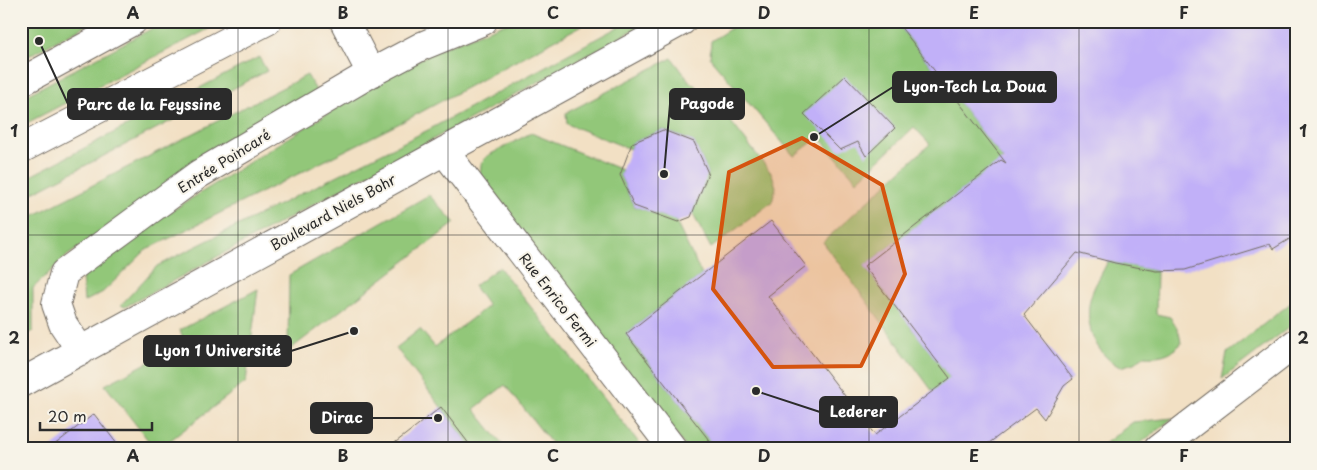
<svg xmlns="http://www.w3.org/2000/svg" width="1317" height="470" viewBox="0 0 1317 470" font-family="'Playpen Sans',sans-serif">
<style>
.green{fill:#92c779;stroke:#5e7952}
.building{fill:#c1b0f8}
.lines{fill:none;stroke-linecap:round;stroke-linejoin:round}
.minor-casing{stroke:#716a61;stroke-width:30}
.major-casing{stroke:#716a61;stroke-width:30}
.minor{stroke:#fff;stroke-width:28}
.major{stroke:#fff;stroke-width:28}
.marked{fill:#d5540f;fill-opacity:0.2;stroke:#d5540f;stroke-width:4;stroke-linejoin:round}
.grid{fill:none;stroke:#2b2b2b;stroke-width:1;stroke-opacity:0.55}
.labels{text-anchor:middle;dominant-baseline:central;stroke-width:4;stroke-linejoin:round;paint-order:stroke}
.street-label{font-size:14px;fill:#2b2b2b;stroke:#f7f3e8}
.leader{fill:none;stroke:#2b2b2b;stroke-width:2}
.callout-dot{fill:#2b2b2b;stroke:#f7f3e8;stroke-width:2}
.callout{fill:#2b2b2b;stroke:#2b2b2b;stroke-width:2}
.callout-label{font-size:15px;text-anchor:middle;font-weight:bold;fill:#fff}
.neatline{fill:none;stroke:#2b2b2b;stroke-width:2}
.grid-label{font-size:16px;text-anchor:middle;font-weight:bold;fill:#2b2b2b}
</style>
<rect width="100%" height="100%" fill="#f7f3e8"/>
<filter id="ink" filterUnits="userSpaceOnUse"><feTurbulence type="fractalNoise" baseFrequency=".02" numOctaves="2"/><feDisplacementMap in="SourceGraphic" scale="10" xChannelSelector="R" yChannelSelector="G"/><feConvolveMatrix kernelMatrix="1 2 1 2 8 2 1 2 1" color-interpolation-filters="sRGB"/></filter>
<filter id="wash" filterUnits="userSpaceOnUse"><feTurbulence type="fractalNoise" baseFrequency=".0096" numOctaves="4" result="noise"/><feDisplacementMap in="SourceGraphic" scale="20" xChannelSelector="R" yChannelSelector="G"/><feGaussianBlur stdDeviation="1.12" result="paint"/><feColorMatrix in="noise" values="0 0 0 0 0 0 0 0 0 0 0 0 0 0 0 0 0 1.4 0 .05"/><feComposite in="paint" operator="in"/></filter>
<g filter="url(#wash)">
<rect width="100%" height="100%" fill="#f2e0c4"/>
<path class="green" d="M21,21H94L21,60Z
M166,21H224L21,126V98Z
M511,21H590L410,118L146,250L103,292L84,302L82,276L114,247L394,72L440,49Z
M629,21H650L125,307L121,305L157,266L430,129Z
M742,21H896L1003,159L864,266L996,437L975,449L823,242L930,144L914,127L857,181L819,137L794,156L710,58L711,41Z
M259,57L267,71L21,199V181Z
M672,58L690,82L713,99L772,174L776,187L772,202L711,248L689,207L708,173L694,142L663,130L632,143L630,149L567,124L566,113Z
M307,75L317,92L68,255L33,288V331L21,337V222Z
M531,133L622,170L620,175L634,206L665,217L672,214L702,275L626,334L716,449H687L480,178L481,164L487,156Z
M429,195L455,223L288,351L289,275Z
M1108,261L1157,271L1156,314L1170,317C1177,326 1180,333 1181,344C1169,355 1160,357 1144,356L1134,363L1120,367C1094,354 1082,321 1092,293C1096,282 1103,272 1108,261Z
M499,267L644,449H556L505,385L474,409L506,449H473L396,348L420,329L435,347L488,306L474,286Z
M258,289L246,382L159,449H155L105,385L185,343L180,330Z
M1296,299V322L1222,379L1227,353Z
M1173,418L1133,449H1098L1133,422Z"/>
<g id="blocks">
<path class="building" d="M896,21H1296V235L1273,249L1270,244L1185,270L1157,271L1115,263L1077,253L1024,315L1073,379L1064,386L1045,419L1036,408L981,449H716L626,334L771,221L806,266L768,296L875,435L950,378L864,266L1001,160L1006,163Z
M845,76L895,128L866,156L858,142L840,150L804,114Z
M663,130L694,142L708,173L691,217L678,222L634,206L620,175L632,143Z
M441,407L473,449H387Z
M94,414L121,449H49Z"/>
</g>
</g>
<g filter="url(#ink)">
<use href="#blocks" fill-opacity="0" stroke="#716a61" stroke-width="1"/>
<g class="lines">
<g class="minor-casing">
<path id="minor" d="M344,21L371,73
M444,151L673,449
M81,351L63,324L56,304L64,273L199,174L371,73L422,46L483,21
M21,383L682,21
M1158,449L1296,343"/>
</g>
<g class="major-casing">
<path id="major" d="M21,82L133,21
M21,149L267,21"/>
</g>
<use href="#minor" class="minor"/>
<use href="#major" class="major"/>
</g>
</g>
<path class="marked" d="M802,138L882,185L905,274L861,366L773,367L713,289L729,172Z"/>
<path class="grid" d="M238,21V449M448,21V449M658,21V449M869,21V449M1079,21V449M21,235H1296"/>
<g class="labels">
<g class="street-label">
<text transform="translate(224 161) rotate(-32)">Entrée Poincaré</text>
<text transform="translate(333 212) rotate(-29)">Boulevard Niels Bohr</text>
<text transform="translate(558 300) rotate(52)">Rue Enrico Fermi</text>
</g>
</g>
<path class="leader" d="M814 137L893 87M664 174L670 104M39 41L68 104M354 331L291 351M756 391L820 412M438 418L372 418"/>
<g class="callout-dot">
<circle cx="814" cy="137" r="5"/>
<circle cx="664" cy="174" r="5"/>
<circle cx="39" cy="41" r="5"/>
<circle cx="354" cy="331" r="5"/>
<circle cx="756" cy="391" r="5"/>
<circle cx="438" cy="418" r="5"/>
</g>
<g class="callout">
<rect x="893" y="72" width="163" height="30" rx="5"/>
<rect x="670" y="89" width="74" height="30" rx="5"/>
<rect x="68" y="89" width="163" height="30" rx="5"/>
<rect x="144" y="336" width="147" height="30" rx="5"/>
<rect x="820" y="397" width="77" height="30" rx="5"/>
<rect x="311" y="403" width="61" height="30" rx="5"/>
</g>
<g class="callout-label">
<text x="975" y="92">Lyon-Tech La Doua</text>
<text x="707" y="109">Pagode</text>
<text x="149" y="110">Parc de la Feyssine</text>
<text x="218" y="356">Lyon 1 Université</text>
<text x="858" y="417">Lederer</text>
<text x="342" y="423">Dirac</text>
</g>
<rect width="1317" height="470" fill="none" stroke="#f7f3e8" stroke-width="55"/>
<path d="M40 422v8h112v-8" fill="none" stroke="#2b2b2b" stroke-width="2.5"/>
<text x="48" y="422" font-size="15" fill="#2b2b2b" stroke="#f7f3e8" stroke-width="4" paint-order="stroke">20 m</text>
<rect x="28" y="28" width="1262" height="414" class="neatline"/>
<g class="grid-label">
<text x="133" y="19">A</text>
<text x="343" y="19">B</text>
<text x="553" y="19">C</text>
<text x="764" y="19">D</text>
<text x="974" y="19">E</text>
<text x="1184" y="19">F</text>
<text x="14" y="137">1</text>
<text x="1303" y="137">1</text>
<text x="14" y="344">2</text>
<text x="1303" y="344">2</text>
<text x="133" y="462">A</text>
<text x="343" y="462">B</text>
<text x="553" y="462">C</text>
<text x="764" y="462">D</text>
<text x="974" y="462">E</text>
<text x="1184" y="462">F</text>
</g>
</svg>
